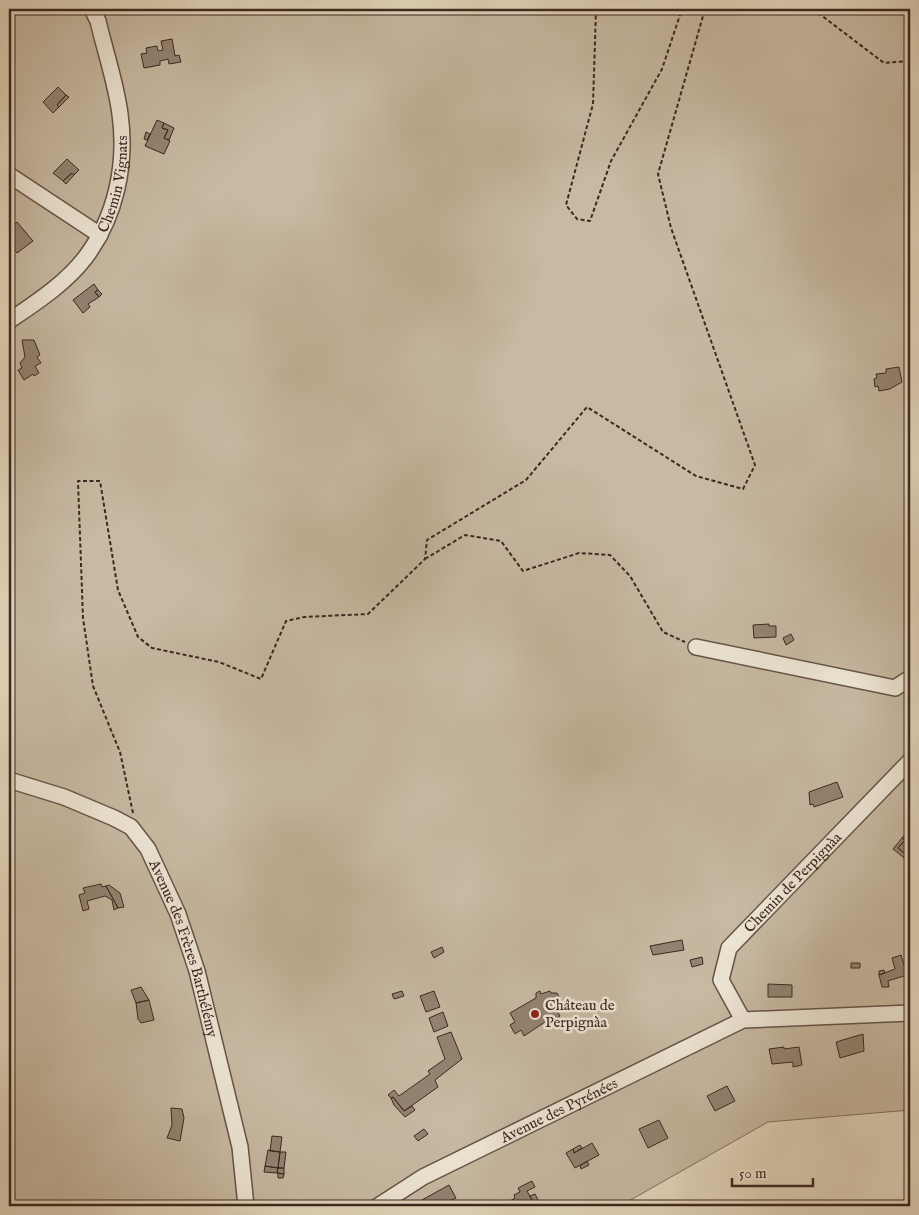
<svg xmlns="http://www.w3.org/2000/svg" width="919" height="1215" viewBox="0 0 919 1215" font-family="'IM FELL English',serif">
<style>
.green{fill:#c7b9a2;stroke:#827062}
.building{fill:#938372;stroke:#3c2821}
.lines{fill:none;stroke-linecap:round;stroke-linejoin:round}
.minor-casing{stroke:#665448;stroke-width:18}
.path{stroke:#3c2821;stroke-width:2;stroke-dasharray:4 2.5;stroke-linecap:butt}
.minor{stroke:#ede5d4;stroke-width:15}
.poi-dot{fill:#8f2418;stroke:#ede5d4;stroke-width:2}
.labels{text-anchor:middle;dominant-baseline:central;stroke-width:5;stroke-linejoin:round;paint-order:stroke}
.street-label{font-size:15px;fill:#3c2821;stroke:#ede5d4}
.poi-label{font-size:15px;fill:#3c2821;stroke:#ede5d4;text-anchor:start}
</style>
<rect width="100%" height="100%" fill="#e3d7bd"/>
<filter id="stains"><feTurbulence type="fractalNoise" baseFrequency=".004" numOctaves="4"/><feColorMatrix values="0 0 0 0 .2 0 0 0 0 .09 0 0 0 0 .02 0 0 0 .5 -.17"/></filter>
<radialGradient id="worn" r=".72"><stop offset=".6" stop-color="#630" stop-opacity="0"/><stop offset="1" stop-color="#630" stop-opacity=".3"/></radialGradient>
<path class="green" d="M9,9H910V1110L768,1122L620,1206H9Z"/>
<path class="building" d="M24,9H44L42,15Z
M172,39L175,56L179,55L181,62L169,64L168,59L160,61V65L144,68L141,54L147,53L146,48L157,46L158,51L163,50L161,41Z
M58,87L66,95L57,105L59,107L53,113L43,102Z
M66,95L69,97L59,107L57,105Z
M157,120L164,123L162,128L168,130L164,138L170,141L164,154L145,146Z
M164,123L174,128L169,140L164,138L168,130L162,128Z
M146,132L150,134L147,140L144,139Z
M67,159L79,170L74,175L72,173L63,181L53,173Z
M72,173L74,175L66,184L63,181Z
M17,222L33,241L17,253L9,243V229Z
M94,284L98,290L95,292L99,297L88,304L90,307L83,313L73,300Z
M98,290L102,294L99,297L95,292Z
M22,340H34L40,355L37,357L41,363L35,366L39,373L34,376L33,374L24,380L18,370L22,368L20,363L25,357Z
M899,367L902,382L890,389L879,391L878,386L875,387L874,379L877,378L876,374L886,373V369Z
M769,624V626H776V637L754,638L753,625Z
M791,634L794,640L786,645L783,638Z
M837,782L843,797L814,807L813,804L810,805L809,792Z
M910,828V853L908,856L898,848L905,840L902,838Z
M902,838L905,840L898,848L910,858L908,861L893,849Z
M101,884L102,887L106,886L118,908L114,910L112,900L105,896L87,901L89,909L83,911L79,895L85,893L83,888Z
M109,885L120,893L124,907L118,908L106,886Z
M682,940L684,950L653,955L650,946Z
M442,947L444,952L434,958L431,952Z
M901,955L907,975L888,981L889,987H882L879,975L895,969L892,958Z
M702,957L703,964L692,967L690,960Z
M851,963H860V968H851Z
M884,970L885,973L879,975V971Z
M768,984L792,985V997H768Z
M141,987L149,1000L136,1003L131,990Z
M402,991L404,996L394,999L392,994Z
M434,991L440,1007L426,1012L420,996Z
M540,991L541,994L550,991L551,993H557L559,997L554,1006L560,1016L557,1018L559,1021L555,1023L553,1019L548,1020L524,1036L521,1030L515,1034L510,1025L515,1022L510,1013L536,998V993Z
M149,1000L154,1020L141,1023L138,1019L136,1003Z
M443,1012L448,1026L434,1032L429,1018Z
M451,1032L462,1059L435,1080L438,1087L404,1111L393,1097L391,1098L388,1095L394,1090L399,1096L430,1074L428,1071L445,1059L437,1037Z
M863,1034L864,1051L840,1058L836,1042Z
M784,1047V1049L799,1047L802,1065L793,1067V1062L772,1064L769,1049Z
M727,1086L735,1101L715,1111L707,1096Z
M393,1097L404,1111L412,1106L415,1110L405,1117L394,1105L391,1098Z
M171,1108L182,1109L184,1118L180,1141L167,1138L172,1125Z
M659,1120L668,1138L648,1148L639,1129Z
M424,1129L428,1134L418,1141L414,1136Z
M272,1136L282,1137L280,1152L270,1151Z
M592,1143L599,1155L575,1168L566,1153L573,1149L574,1153Z
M580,1145L582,1148L574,1153L573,1149Z
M268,1150L280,1152L278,1168L265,1166Z
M280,1152H286L284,1168H278Z
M587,1161L589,1165L581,1169L580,1166Z
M265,1166L278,1168L277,1173L264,1172Z
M278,1168H284V1174L277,1173Z
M278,1173L284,1174L283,1178H278Z
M532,1181L535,1187L527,1191L533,1202L525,1206H514L510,1201L515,1198L514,1195L520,1192L518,1188Z
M449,1185L456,1198L439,1206H426L422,1200Z
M535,1194L540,1204L535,1206L530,1196Z"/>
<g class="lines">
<g class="minor-casing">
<g id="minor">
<path d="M9,175L100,235"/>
<path id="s1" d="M9,321C35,303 65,284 85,258C116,217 127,164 120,114C116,83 105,51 98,21L92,9"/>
<path d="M696,647L895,688L910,678"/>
<path id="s2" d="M9,780L64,797L114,818L131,827L148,849L178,914L197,971L240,1147L246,1206"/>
<path id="s3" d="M743,1020L721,980L729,948L910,761"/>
<path id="s4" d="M378,1206L423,1177L743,1020L910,1013"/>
</g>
</g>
<path class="path" d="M596,9L593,104L566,205L577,219L590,221L611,161L662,69L682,9
M813,9L884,63L910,61
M909,9L910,14
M425,559L465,535L501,541L523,571L579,553L610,555L630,576L663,632L685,642
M133,813L120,752L93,686L83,618L78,481H100L118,590L138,637L152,648L219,662L261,679L286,621L304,617L368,614L425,559L427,540L526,480L587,407L696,476L743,489L755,465L671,228L658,174L705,9"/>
<use href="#minor" class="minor"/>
</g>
<circle class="poi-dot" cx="535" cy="1014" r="5"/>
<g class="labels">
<g class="street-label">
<text stroke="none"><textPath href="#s1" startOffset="180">Chemin Vignats</textPath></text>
<text stroke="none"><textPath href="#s3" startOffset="170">Chemin de Perpignàa</textPath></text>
<text stroke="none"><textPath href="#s2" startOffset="265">Avenue des Frères Barthélémy</textPath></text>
<text stroke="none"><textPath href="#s4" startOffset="205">Avenue des Pyrénées</textPath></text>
</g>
<g class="poi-label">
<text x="545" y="1005">Château de<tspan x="545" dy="17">Perpignàa</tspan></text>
</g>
</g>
<rect width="919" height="1215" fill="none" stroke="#e3d7bd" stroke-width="30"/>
<rect x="10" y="10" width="899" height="1195" fill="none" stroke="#3c2821" stroke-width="2.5"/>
<rect x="15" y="15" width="889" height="1185" fill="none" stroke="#3c2821"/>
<path d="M732 1178v8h81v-8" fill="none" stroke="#3c2821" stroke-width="2.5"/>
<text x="739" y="1178" font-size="15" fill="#3c2821" stroke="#ede5d4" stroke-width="4" paint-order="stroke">50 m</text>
<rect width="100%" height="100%" filter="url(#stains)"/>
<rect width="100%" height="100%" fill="url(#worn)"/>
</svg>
